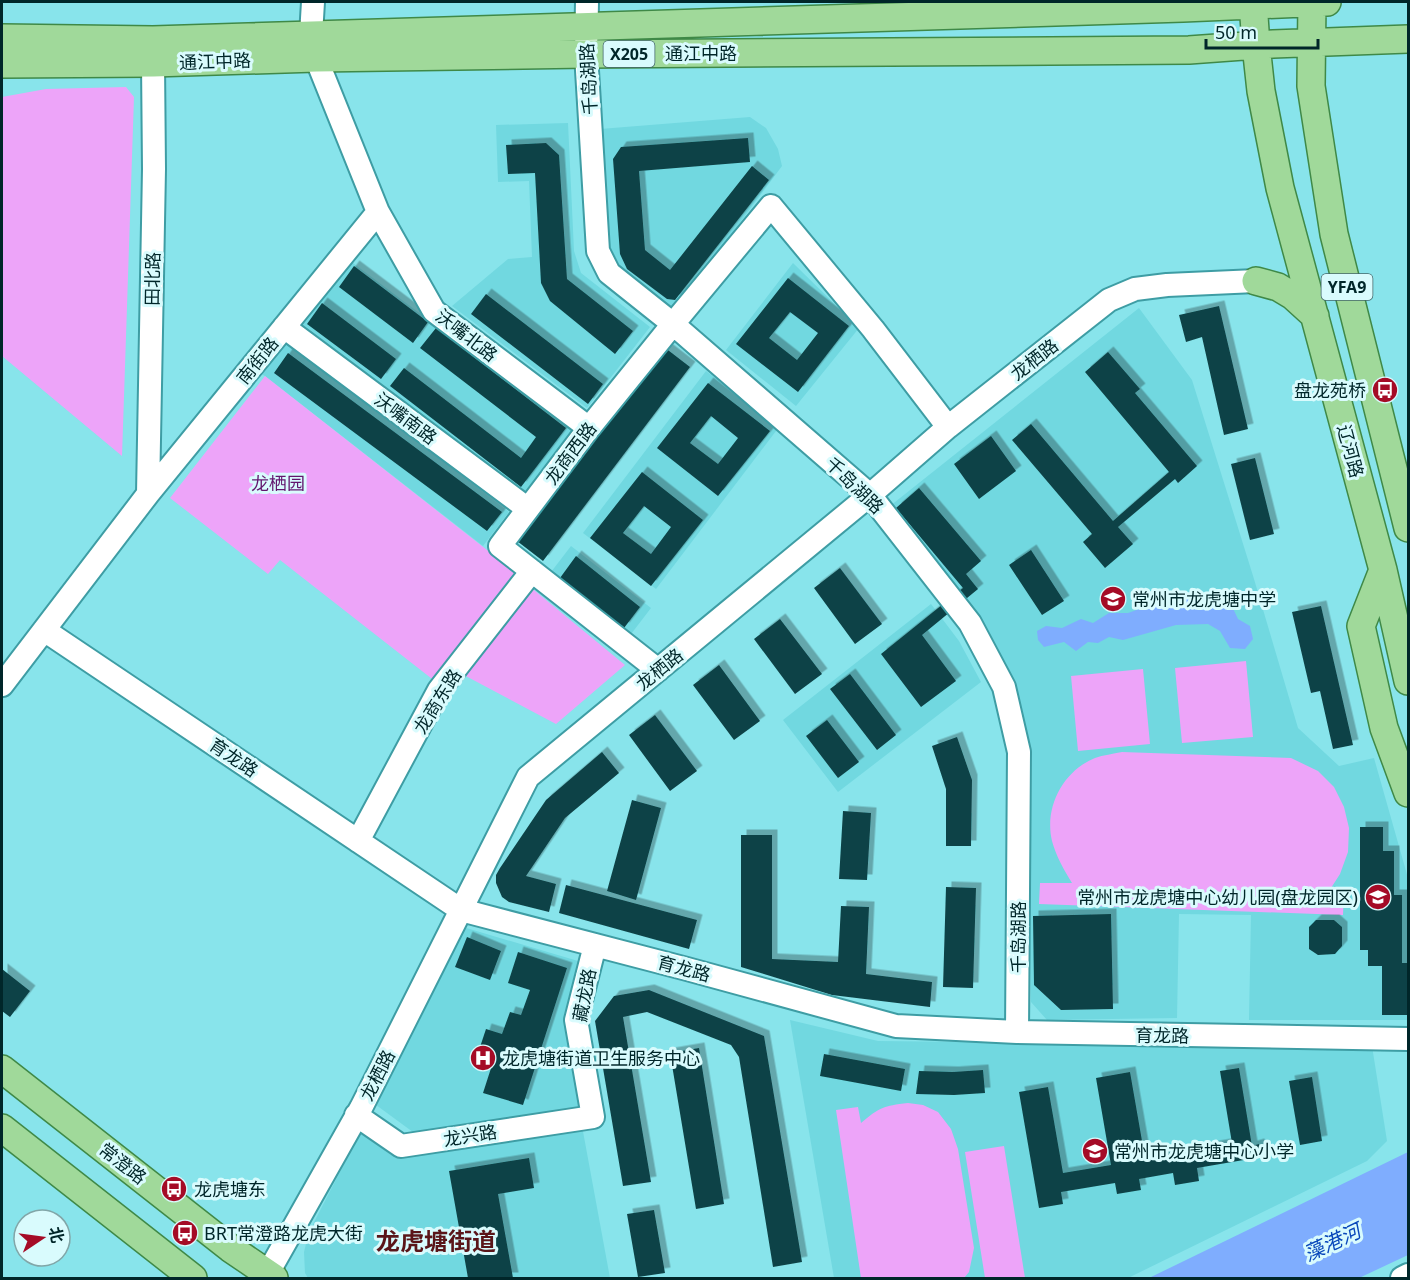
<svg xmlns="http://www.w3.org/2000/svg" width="1410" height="1280" viewBox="0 0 1410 1280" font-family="'Noto Sans','Noto Sans SC',sans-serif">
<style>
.built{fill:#71d8e0}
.green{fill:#eda4f9}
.water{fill:#7fadfe}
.building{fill:#0e4246;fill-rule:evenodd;filter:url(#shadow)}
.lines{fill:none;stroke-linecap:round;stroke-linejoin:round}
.minor-casing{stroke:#3e9da4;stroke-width:26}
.major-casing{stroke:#3f8947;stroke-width:30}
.minor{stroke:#fff;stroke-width:22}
.major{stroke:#a0d99a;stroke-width:27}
.labels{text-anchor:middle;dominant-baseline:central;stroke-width:6;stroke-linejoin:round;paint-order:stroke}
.shield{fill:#d9fbfd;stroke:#416669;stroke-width:1.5}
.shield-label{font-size:16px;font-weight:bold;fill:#002629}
.street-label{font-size:18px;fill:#002629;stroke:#d9fbfd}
.poi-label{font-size:18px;fill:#002629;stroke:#d9fbfd;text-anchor:start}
.park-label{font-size:18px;fill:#62166e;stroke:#d9fbfd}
.water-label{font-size:20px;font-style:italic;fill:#0948bb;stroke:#d9fbfd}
.district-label{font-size:24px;font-weight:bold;fill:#5a1519;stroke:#d9fbfd}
</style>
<defs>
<filter id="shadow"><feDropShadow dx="5.5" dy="-5.5" stdDeviation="0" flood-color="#0004"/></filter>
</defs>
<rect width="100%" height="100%" fill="#88e4eb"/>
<path class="built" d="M750,117L766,128L778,149L782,166L675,310L622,270L610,247L600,129Z
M568,123L574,251L581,273L650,327L587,408L452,306L508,259L532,257L529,181L498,182L496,125Z
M349,260L573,429L526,493L302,324Z
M793,263L859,328L796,406L726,350Z
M1139,308L1192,380L1254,579L1298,728L1339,766L1374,758L1408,878V1020H1249L1251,915L1179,914L1177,1018L1047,1020L1031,1002L1029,907L1032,757L1016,684L982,619L890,506Z
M287,340L509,512L483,546L265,376L261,374Z
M706,371L779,427L656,589L583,533Z
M571,546L651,608L628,638L548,576Z
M931,604L959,641L981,682L838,792L783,720Z
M463,927L578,961L564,1015L581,1110L417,1135L372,1102Z
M790,1020L878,1041L1372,1046L1387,1141L1367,1161L1128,1278H834Z
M582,1126L610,1278H308L305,1273L304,1252L309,1232L361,1131L391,1155Z"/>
<path class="green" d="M126,87L134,97L122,456L2,356V97L46,89Z
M265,376L519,575L436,682L280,560L268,574L170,498Z
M529,586L625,665L556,724L462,674Z
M1246,661L1253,737L1182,743L1175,668Z
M1143,669L1150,744L1078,751L1071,676Z
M1122,752L1291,758L1318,771L1334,787L1344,807L1349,828L1348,852L1340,874L1331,888L1344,890L1343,915L1039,904L1040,883H1072C1064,870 1056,856 1052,841C1044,807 1063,771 1095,758C1103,755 1113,754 1122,752Z
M908,1103L923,1105L938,1112L951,1129L958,1149L974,1248L969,1272L964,1278H861L836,1110L858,1107L861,1123C880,1107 883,1106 908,1103Z
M1004,1146L1025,1278H985L965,1152Z"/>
<path class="water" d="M1182,599H1210L1230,602L1238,619L1250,626L1253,639L1245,649L1230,648L1220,631L1208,624L1176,625L1123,640L1109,637L1098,643L1088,642L1076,651L1064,642L1044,647L1038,640L1037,631L1046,626L1062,628L1081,619L1093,623L1109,613H1128L1142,608Z
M1408,1152V1255L1359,1278H1149Z"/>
<path class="building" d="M748,138L750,162L639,171L645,250L670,270L752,166L769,180L675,300L667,299L627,269L620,254L613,159L621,147Z
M546,143L559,155L567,279L633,331L615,354L550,301L541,283L535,173L508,174L506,145Z
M354,266L428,322L413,343L339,287Z
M788,278L849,326L798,392L736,344ZM790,312L818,333L797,360L769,338Z
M486,294L603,384L588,404L471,314Z
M322,303L396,359L381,379L307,324Z
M1219,306L1248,429L1224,435L1202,337L1186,342L1179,315Z
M436,328L566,428L521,487L390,386L404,368L521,458L536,437L420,348Z
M664,347L690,367L543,561L517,541Z
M1108,352L1140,389L1135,393L1197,466L1178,483L1175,479L1118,527L1133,544L1105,568L1083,542L1092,534L1012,440L1031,424L1113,521L1169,472L1085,372Z
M288,353L502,512L487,531L274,373Z
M708,383L770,431L718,496L657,448ZM711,416L738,438L718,464L690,443Z
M991,436L1016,471L979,499L954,464Z
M1255,458L1274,534L1250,540L1231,464Z
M642,472L703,520L651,586L590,538ZM644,506L671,527L651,554L623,533Z
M919,488L981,561L966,574L978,589L922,635L956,681L921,707L881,654L963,588L896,508Z
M1031,550L1064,601L1042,615L1009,565Z
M576,556L640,607L624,628L560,578Z
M840,568L882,624L855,644L814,588Z
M1321,606L1353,745L1333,749L1320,691L1311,693L1292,612Z
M780,619L822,674L795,694L754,639Z
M719,665L760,721L734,740L693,685Z
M850,674L896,735L877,750L830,689Z
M655,715L697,771L670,791L629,735Z
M827,720L859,762L838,778L806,736Z
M957,737L972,780L971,846H946V789L932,746Z
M602,752L619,773L565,818L526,876L556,884L549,912L509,902L502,897L496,883V875L500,868L546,800Z
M632,800L661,808L636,900L607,891Z
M843,811L871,813L867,880L839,879Z
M1360,827H1383V851H1394V895H1402V963H1408V1015H1382V966H1368V950H1360Z
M741,835H772V959L838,962L841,906L869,907L866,974L932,982L930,1007L832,995L741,967Z
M566,885L697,920L689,949L559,913Z
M946,887L976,888L973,988L943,987Z
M1111,914L1113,1009L1061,1010L1034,985L1033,916Z
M1316,920H1334L1342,927V946L1335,954L1318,955L1309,949V927Z
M467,937L501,951L490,980L455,967Z
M518,952L567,968L523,1105L483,1093L493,1062L477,1056L486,1029L502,1034L510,1012L521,1015L530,990L508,983Z
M2,969L30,991L10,1017L2,1011Z
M649,990L764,1036L802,1262L773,1267L739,1057L731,1045L647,1012L623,1017L651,1182L623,1186L595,1021L614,996Z
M699,1048L724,1204L696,1209L670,1053Z
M824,1054L905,1069L901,1091L820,1076Z
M1239,1068L1252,1146L1259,1144L1261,1157L1197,1168L1199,1181L1175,1185L1173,1173L1139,1179L1141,1190L1117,1194L1115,1183L1061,1192L1063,1204L1039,1208L1019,1092L1048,1087L1063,1173L1111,1165L1096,1078L1130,1072L1145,1158L1232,1143L1220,1071Z
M983,1070L985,1093L954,1095L916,1094L919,1071L953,1072Z
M1312,1077L1322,1141L1300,1145L1289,1081Z
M529,1158L534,1188L498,1194L513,1278H468L449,1171Z
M654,1210L665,1273L638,1277L627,1214Z"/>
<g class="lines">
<g class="minor-casing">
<path id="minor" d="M587,2L586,54L598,251L609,273L673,324L870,495L970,623L1004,687L1019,752L1017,1032
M378,212L434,311L589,428
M284,327L528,509
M148,494L154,169L153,63
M44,630L461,910L687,969L896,1026L1017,1032L1408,1039
M658,670L500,546L589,428L673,324L771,206L873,329L948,427
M2,685L148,494L378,212L316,58L311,35L313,2
M358,841L439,690L532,571
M356,1115L401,1146L593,1117L576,1020L595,945
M267,1278L268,1273L361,1108L528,777L870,495L948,427L1109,300L1135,289L1167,285L1256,281
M1402,1278L1408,1275"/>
</g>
<g class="major-casing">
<path id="major" d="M1253,2L1256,45L1261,91L1280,188L1383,570L1408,681
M1312,2L1311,86L1334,234L1408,528
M2,38L153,40L1183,8L1327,2
M2,64L153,63L316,58L586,54L1189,50L1273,44L1408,39
M1256,281L1278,287L1293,296L1315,316
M1383,570L1361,626L1384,728L1408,793
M2,1069L230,1248L274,1278
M2,1128L193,1278"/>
</g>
<use href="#minor" class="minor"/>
<use href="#major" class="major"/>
</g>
<defs>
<g id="bus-disc" transform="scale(1.35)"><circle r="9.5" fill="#a50b26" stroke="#d9fbfd"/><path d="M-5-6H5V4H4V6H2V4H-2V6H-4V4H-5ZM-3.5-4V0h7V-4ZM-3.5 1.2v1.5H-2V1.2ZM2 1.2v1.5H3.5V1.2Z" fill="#fff"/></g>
<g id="school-disc" transform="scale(1.35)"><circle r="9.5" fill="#a50b26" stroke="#d9fbfd"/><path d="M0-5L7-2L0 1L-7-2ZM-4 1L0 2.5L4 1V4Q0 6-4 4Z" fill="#fff"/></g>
<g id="hospital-disc" transform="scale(1.35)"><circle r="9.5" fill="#a50b26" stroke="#d9fbfd"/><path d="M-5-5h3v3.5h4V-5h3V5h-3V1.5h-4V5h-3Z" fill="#fff"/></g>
</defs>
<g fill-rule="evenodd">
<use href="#bus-disc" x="1385" y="390"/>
<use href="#school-disc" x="1113" y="599"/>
<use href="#school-disc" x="1378" y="897"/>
<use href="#hospital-disc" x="483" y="1058"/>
<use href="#school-disc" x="1095" y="1151"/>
<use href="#bus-disc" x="174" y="1189"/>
<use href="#bus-disc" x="185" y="1233"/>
</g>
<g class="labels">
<g class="shield">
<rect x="603.5" y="41" width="51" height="26" rx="4.5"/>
<rect x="1321.5" y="274" width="51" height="26" rx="4.5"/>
</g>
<g class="shield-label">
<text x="629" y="54">X205</text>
<text x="1347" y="287">YFA9</text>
</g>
<g class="street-label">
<text x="701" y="53">通江中路</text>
<text transform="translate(215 61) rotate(-2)">通江中路</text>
<text transform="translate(588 79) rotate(-93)">千岛湖路</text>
<text transform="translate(152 279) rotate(-89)">田北路</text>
<text transform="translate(467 335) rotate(38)">沃嘴北路</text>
<text transform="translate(1034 359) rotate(-38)">龙栖路</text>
<text transform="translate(257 360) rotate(-51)">南街路</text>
<text transform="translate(406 418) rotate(37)">沃嘴南路</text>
<text transform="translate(1351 451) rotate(75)">辽河路</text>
<text transform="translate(570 453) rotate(-53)">龙商西路</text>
<text transform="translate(855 485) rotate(44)">千岛湖路</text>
<text transform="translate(659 669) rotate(-39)">龙栖路</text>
<text transform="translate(437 701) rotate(-58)">龙商东路</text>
<text transform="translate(234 757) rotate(34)">育龙路</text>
<text transform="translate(1018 937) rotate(-90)">千岛湖路</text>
<text transform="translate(684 968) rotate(15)">育龙路</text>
<text transform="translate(584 995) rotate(-79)">藏龙路</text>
<text transform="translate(1162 1035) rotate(1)">育龙路</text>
<text transform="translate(377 1075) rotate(-63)">龙栖路</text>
<text transform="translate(470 1135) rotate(-9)">龙兴路</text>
<text transform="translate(123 1163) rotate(38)">常澄路</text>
</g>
<g class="poi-label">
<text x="1366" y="390" text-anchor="end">盘龙苑桥</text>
<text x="1132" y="599">常州市龙虎塘中学</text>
<text x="1358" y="897" text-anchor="end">常州市龙虎塘中心幼儿园(盘龙园区)</text>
<text x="502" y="1058">龙虎塘街道卫生服务中心</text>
<text x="1114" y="1151">常州市龙虎塘中心小学</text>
<text x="194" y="1189">龙虎塘东</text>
<text x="204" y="1233">BRT常澄路龙虎大街</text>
</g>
<g class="park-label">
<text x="278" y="483">龙栖园</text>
</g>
<g class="water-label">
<text transform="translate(1332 1242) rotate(-25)">藻港河</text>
</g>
<g class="district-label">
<text x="436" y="1240">龙虎塘街道</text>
</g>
</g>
<rect width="1410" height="1280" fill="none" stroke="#002629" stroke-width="6"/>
<g transform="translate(42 1238) rotate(77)"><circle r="28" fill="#d9fbfd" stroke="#82a6a8" stroke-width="1.5"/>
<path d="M0-4.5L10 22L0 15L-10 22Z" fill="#a50b26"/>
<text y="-9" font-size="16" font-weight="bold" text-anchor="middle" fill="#002629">北</text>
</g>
<path d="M1206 39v9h112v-9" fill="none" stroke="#002629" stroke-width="3"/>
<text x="1215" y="39" font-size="18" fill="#002629" stroke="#d9fbfd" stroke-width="4.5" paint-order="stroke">50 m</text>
</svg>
